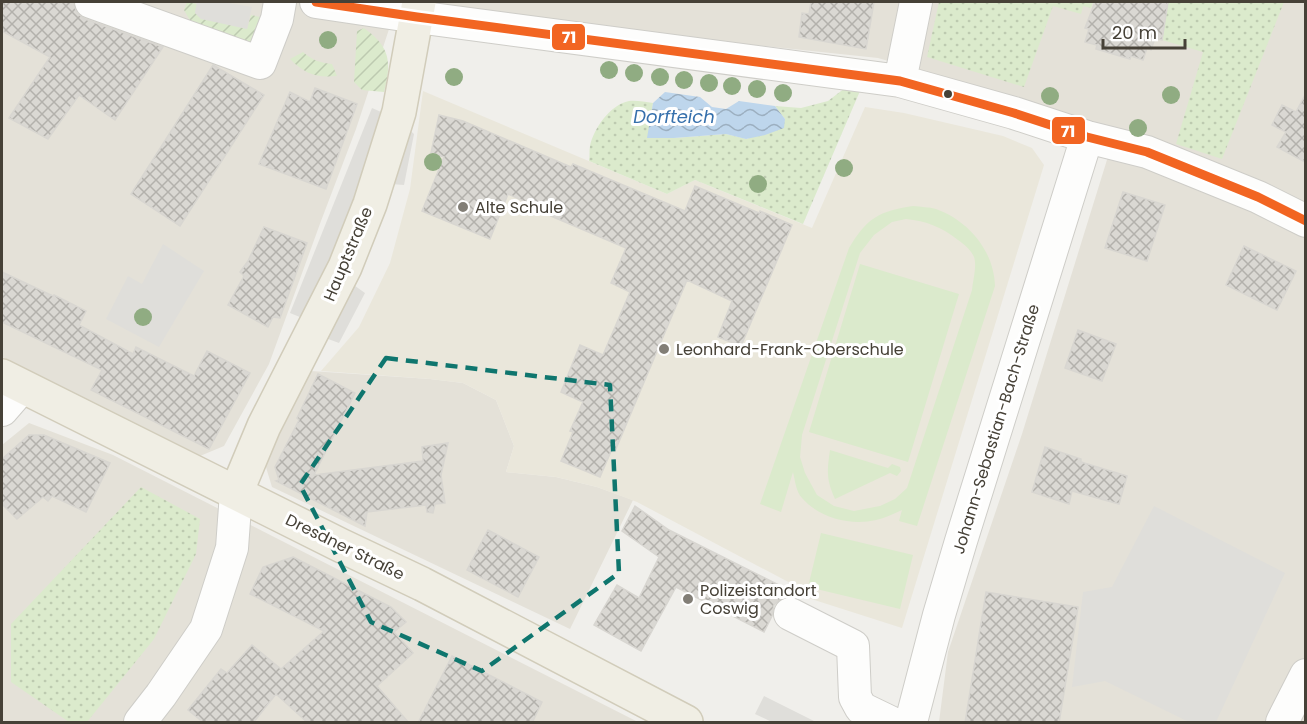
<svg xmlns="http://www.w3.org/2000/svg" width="1307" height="724" viewBox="0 0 1307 724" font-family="Poppins,sans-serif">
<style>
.residential{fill:#e4e1d8}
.education{fill:#eae7db}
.grass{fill:#dbeacc;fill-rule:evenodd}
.park{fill:url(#park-dots)}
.garden{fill:url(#garden-furrows)}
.parking{fill:#dfdeda}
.water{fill:url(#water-waves)}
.building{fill:url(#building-cross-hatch);stroke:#d8d6d1;stroke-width:1.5}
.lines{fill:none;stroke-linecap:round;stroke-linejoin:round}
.minor-casing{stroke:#cecdc8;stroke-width:34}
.major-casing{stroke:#d1ccba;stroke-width:36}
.minor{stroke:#fdfdfc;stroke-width:32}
.major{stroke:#f0eee4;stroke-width:33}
.bus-1-casing{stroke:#fff;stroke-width:14}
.bus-1{stroke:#f26522;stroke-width:9}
.tree{fill:#90ac82}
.marked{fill:none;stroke:#0f766e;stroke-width:4.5;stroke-dasharray:12 8;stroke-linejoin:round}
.bus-dot{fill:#464137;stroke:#fff;stroke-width:2}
.poi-dot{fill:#827e76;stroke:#fff;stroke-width:2}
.labels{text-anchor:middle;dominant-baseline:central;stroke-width:6;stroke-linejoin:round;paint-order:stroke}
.poi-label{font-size:16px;fill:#464137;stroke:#fff;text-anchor:start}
.street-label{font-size:16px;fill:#464137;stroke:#fff}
.water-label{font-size:18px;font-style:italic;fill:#3670ac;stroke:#fff}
.line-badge{stroke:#fff;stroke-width:2}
.badge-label{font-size:16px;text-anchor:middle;font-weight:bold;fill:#fff}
</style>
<defs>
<pattern id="park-dots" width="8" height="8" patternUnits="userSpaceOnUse" patternTransform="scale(1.5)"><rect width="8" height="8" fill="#dbeacc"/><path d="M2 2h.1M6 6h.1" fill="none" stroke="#bdcab0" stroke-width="1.8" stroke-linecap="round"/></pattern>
<pattern id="garden-furrows" width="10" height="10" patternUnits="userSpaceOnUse" patternTransform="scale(1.5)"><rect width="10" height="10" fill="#dbeacc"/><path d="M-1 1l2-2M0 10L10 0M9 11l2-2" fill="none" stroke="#bdcab0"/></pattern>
<pattern id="water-waves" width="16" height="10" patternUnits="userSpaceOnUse" patternTransform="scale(1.5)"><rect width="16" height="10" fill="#bed6ec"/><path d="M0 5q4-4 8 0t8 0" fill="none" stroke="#9cafc0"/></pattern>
<pattern id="building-cross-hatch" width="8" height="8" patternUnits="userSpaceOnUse" patternTransform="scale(1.5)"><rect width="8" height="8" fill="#dad8d3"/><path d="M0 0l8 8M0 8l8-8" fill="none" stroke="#b3b1ac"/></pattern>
</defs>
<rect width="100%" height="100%" fill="#f0efeb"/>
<path class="residential" d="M2,2H398L356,129L321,221L269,364L224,446L200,456L2,357Z
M408,2H1305V722H939L948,652L1022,434L1115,134L990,90L878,58L614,30Z
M311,371L430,379L463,383L496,400L514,446L506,472L556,477L597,487L633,500L570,629L272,487L265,464Z
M29,423L113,455L638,722H2V445Z"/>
<path class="education" d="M423,91L667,194L695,180L812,228L865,107L904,113L1003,136L1032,148L1044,165L902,628L805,597L794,585L637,502L597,487L556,477L506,472L514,446L496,400L463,383L430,379L321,371L359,327L390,263L410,189Z"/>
<path class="grass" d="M913,206C921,207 929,207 936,209C969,221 994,251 995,286L917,526L899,521L902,510C893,514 885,518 876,520C851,526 819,518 802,498C796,492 795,480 793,472L781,512L760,504L849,248C867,218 879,211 913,206ZM906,219C926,221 942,227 958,240C964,244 971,250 974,257C977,266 973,280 972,290L907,488L895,499L880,506L854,511L834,506L817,495L805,473L800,457L802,435L860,253L874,235L892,222Z
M860,264L959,294L908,462L809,432Z
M830,450L888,468L892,464L900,467L901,471L897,476L890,473L835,499C826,479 827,471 830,450Z
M821,533L913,555L900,609L808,587Z"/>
<path class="park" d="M939,2H1093L1091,8L1083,6L1081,14L1053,6L1024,87L927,57Z
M1166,2H1284L1222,159L1176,144L1203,52L1162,40L1164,32L1157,30Z
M866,77L803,224L695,180L667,194L589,161C590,156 589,151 590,146C594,128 610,105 629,101C636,100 645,102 653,103L648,138H674L726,134L747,139L785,119L775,106L801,108L828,101L845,88Z
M141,487L200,519L196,554L154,639L87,722H69L11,682V624Z"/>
<path class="garden" d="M187,2L197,4L195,13L247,29L251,15L260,17L263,25L259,45L195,29L184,10Z
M364,28C390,47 392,61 384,92L362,90L354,82L357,31Z
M303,52C312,60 320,63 332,64L337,76C316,78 305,74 290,59Z"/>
<path class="parking" d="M197,2H223L252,7L247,29L201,19L195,13Z
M372,108L397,119L414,134L404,185L377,183L341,276L365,293L339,343L312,333L317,324L290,313Z
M163,244L204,271L159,347L106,319L128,276L142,284Z
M1154,506L1285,573L1216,722H1189L1105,681L1072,687L1083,592L1112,587Z
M764,696L816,722H772L755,714Z"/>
<path class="water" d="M665,92L700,97L712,107L726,109L739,101L775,106L785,119L784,128L765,135L746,139L726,134L674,138H647L653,103Z"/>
<path class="building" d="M2,2H73L77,13L85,19L163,47L115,120L79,95L48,139L9,118L50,57L2,31Z
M811,2H874L866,49L799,37L802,13L809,14Z
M1095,2H1168L1162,40L1155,38L1151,50L1147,48L1143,60L1131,56L1130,59L1096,49L1097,45L1085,42L1089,29L1085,28Z
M213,65L264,95L180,226L131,194Z
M315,88L357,104L326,189L259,164L290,92L310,102Z
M1305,95V162L1277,147L1286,132L1272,125L1282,105L1296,112Z
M439,115L463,121L571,167L573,164L685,211L695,186L759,213L760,211L792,225L741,346L718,337L732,301L687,280L615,451L612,449L600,477L561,461L573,432L570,431L583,402L561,392L580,345L603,355L630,292L611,283L626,248L551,216L552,214L508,194L490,239L422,211L444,157L431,153Z
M1123,192L1165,205L1147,261L1105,248Z
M264,227L307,243L280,318L273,317L268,327L228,305L244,276L240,272L248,261Z
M1244,246L1296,271L1277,310L1226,285Z
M2,272L53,296L54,295L86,311L79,325L133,354L136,347L194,376L207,351L250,373L209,449L91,390L102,370L2,322Z
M1078,330L1116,344L1102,381L1065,368Z
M318,374L355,393L314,475L423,461L422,447L448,443L441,475L445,503L435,504L433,513L427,512L426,505L367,512L365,526L276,481L279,480L275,467L299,420L297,418Z
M29,435H44L110,463L86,512L52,496L48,501L43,497L17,519L2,504V459Z
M1045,447L1081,459V462L1127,476L1119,504L1072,491L1069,504L1032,492Z
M635,506L669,530L787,589L782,598L774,605L772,616L764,632L676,587L641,651L594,625L617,585L639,598L659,557L622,531Z
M488,530L539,557L518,597L467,570Z
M293,557L391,607L406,622L394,632L413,653L377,686L409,723H308L276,694L253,723H204L188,710L221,669L227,673L252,645L281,669L324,631L250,594L263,567Z
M986,592L1078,607L1059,723H965Z
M452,656L542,702L532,723H418Z"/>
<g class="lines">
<g class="minor-casing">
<path id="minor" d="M91,2L260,63L277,19L280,2
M316,2L417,17L900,81L1014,113L1087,137L1147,152L1258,197L1306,221
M900,81L916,2
M2,410L22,387
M790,614L853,646L855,697L861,708L890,722
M140,722L161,695L206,629L232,548L236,493
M911,722L939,615L961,541L1087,137
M1282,722L1306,675"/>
</g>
<g class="major-casing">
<path id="major" d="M2,376L340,545L422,584L686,722
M236,493L264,426L345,267L370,204L399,112L419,2"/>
</g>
<use href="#minor" class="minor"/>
<use href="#major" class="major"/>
<g class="bus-1-casing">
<path id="bus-1" d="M316,2L417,17L900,81L1014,113L1087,137L1147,152L1258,197L1306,221"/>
</g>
<use href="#bus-1" class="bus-1"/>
</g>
<g class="tree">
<circle cx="328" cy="40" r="9"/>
<circle cx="609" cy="70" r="9"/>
<circle cx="634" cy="73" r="9"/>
<circle cx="454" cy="77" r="9"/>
<circle cx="660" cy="77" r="9"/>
<circle cx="684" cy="80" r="9"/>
<circle cx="709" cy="83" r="9"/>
<circle cx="732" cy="86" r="9"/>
<circle cx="757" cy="89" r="9"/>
<circle cx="783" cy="93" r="9"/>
<circle cx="1171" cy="95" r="9"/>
<circle cx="1050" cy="96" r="9"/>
<circle cx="1138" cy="128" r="9"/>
<circle cx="433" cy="162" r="9"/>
<circle cx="844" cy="168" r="9"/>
<circle cx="758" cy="184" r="9"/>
<circle cx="143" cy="317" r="9"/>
</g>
<path class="marked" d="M386,358L610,385L619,573L482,671L371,622L300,485Z"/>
<circle class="bus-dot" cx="948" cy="94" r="5"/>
<g class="poi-dot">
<circle cx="463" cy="207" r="6"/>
<circle cx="664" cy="349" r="6"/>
<circle cx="688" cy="599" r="6"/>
</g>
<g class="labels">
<g class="poi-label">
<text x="475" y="207">Alte Schule</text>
<text x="676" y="349">Leonhard-Frank-Oberschule</text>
<text x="700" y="590">Polizeistandort<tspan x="700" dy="18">Coswig</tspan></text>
</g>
<g class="street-label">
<text transform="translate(348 254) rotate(-67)">Hauptstraße</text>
<text transform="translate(996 429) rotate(-73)">Johann-Sebastian-Bach-Straße</text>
<text transform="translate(345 547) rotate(26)">Dresdner Straße</text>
</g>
<g class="water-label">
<text x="674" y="116">Dorfteich</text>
</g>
</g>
<g class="line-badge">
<rect x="551" y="23" width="35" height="28" rx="6" fill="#f26522"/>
<rect x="1051" y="116" width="35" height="29" rx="6" fill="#f26522"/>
</g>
<g class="badge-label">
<text x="569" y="43">71</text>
<text x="1068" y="137">71</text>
</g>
<rect width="1307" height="724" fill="none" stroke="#464137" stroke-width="6"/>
<path d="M1103 39v9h82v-9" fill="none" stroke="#464137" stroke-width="3"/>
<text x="1112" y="39" font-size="18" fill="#464137" stroke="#ffffff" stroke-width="4.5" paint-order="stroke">20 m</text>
</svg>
